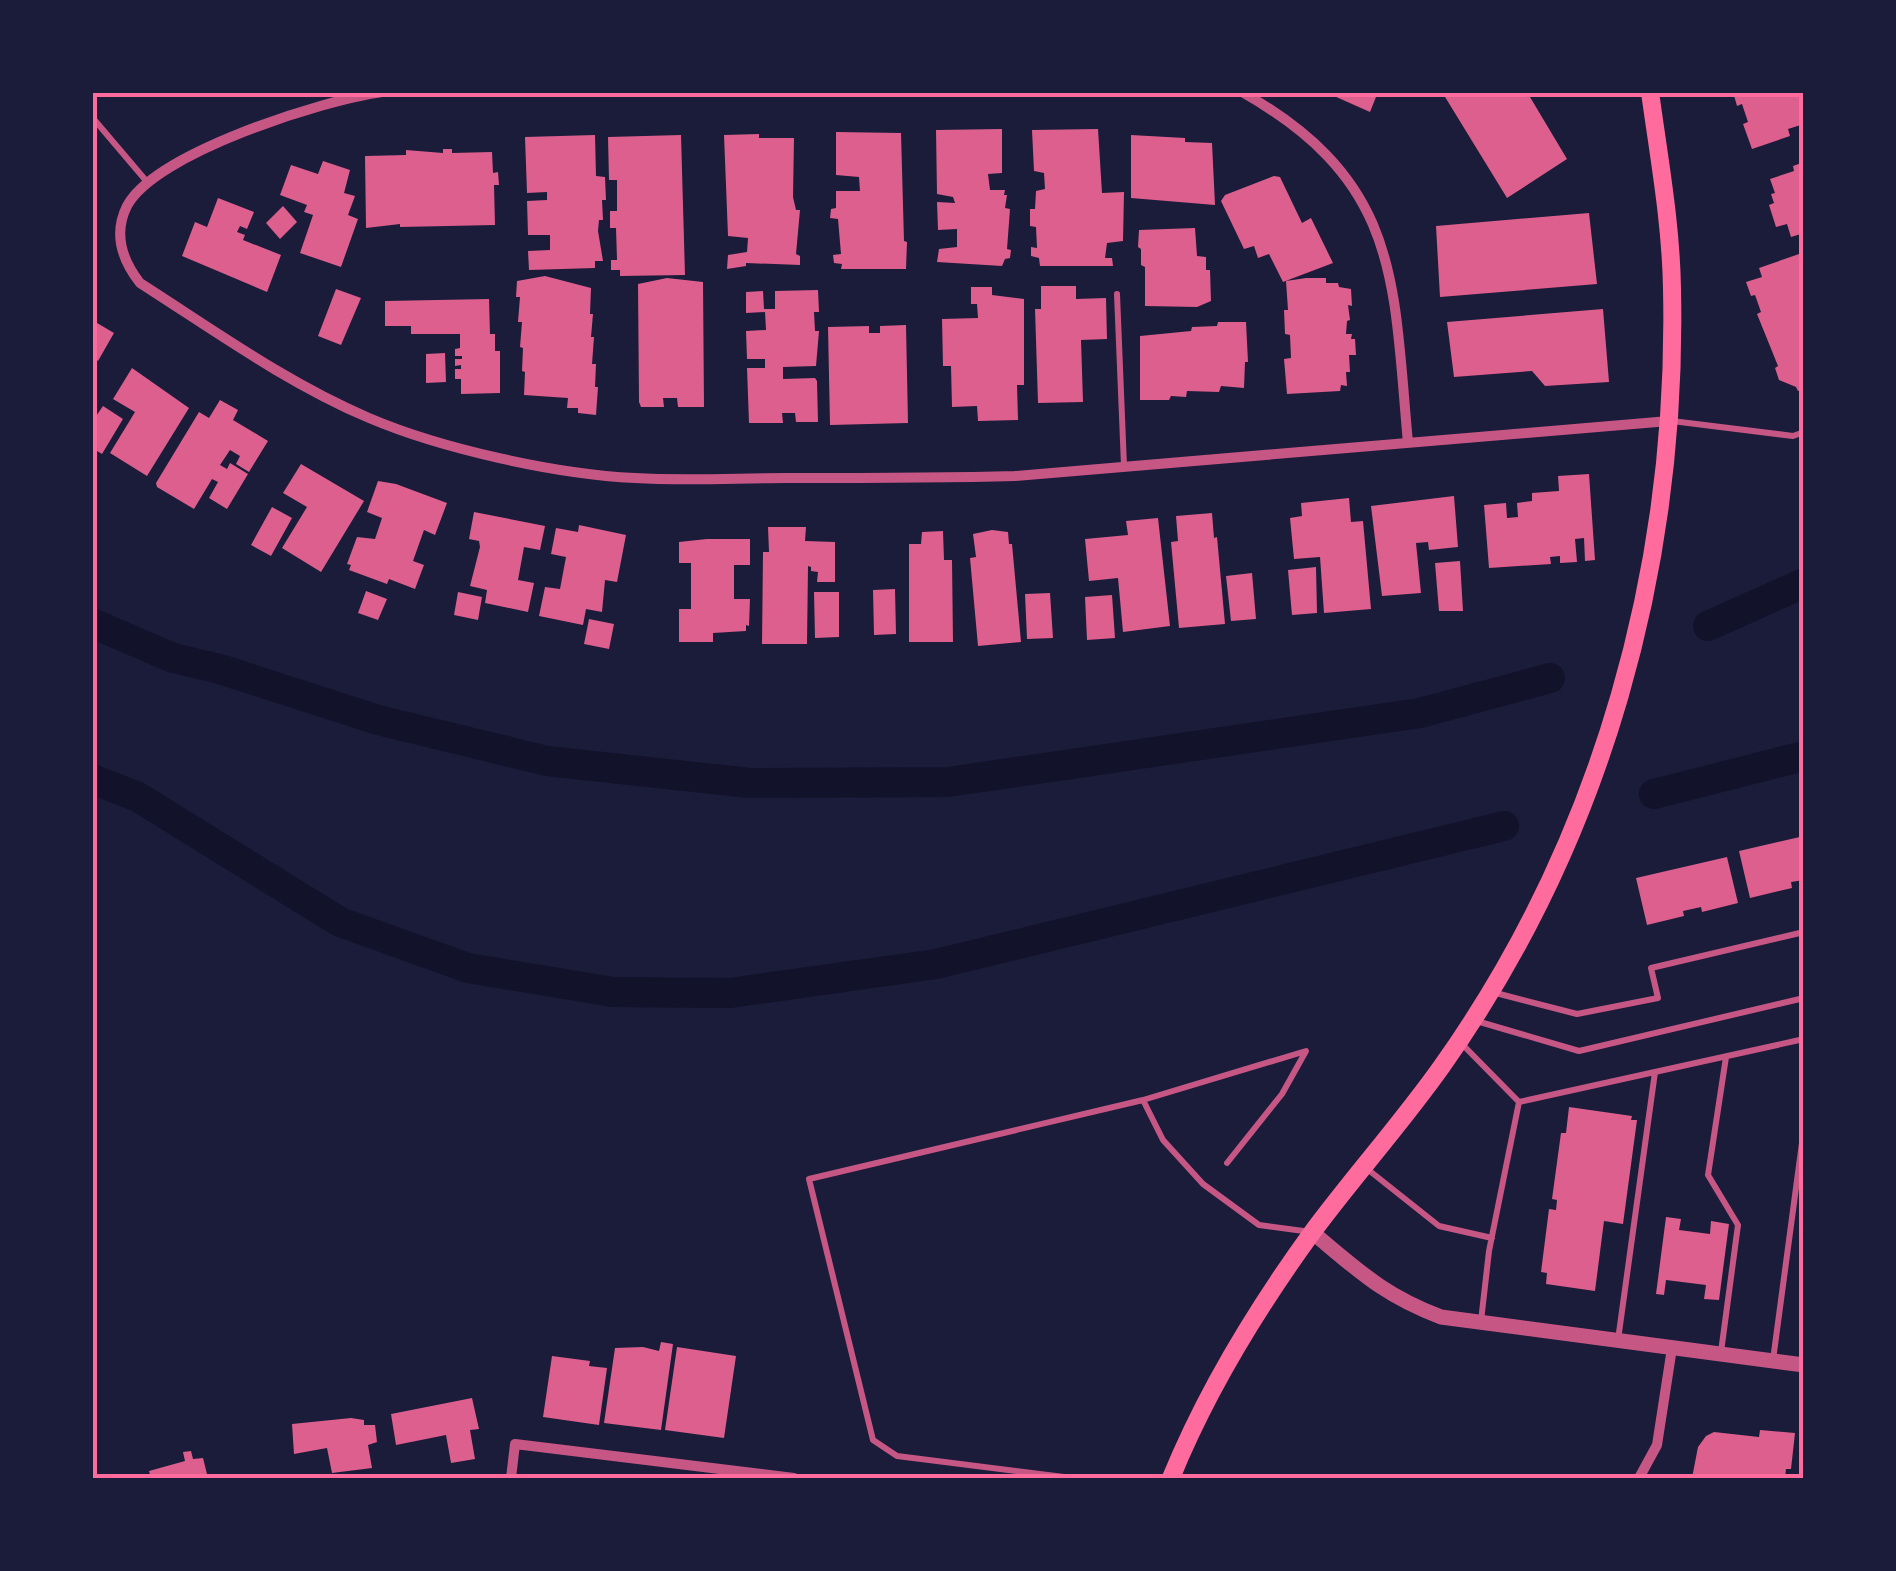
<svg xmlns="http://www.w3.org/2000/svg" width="1896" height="1571" viewBox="0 0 1896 1571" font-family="'Fira Sans Condensed',sans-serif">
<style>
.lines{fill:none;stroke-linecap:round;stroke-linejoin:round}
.canal{stroke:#12122b;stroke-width:30}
.building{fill:#dd5f8e}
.service{stroke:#c65784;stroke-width:6}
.minor{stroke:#c65784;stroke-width:10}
.tertiary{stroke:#c65784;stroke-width:15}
.secondary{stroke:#ff6b9d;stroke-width:18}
.neatline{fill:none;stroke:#ff6b9d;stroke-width:4}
</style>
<rect width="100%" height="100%" fill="#1b1b3a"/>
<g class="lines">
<path class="canal" d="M92,623L173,658L220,669L378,720L547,761L750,783L948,782L1420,713L1550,678
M1708,626L1804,583
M92,779L138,797L340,922L468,968L613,992L730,993L936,964L1504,826
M1654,794L1804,756"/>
</g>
<path class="building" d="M1325,92H1378L1370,112Z
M1442,92H1527L1567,159L1507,198Z
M1733,92H1799L1804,107V124L1788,129L1790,136L1752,149L1743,124L1748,122L1742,104L1737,106Z
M1002,129V173L988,174L990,190H1005L1004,195H1007L1005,208L1010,209L1007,249L1011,250L1010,258L1005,259L1002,266L937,262L939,249L957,247V229L938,230L937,202L955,203L953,197L937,194L936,130Z
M1098,129L1102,193L1124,192L1123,241L1107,243L1105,258H1112L1113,266H1040L1039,258L1031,256V247L1037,248L1036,227L1030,226V209H1035L1036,191L1045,189L1044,173L1034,171L1032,130Z
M836,132L901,133L904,241L907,242L906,269H841L842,264L834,263L833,255L841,254L838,219L830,218L831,209L836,208V191H860L859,177L836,175Z
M759,134V138H794L793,197L796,210H800L796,254L800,256V265L746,263V266L727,269L728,255L747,252L748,238L728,236L724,135Z
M595,135L596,176L605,177L606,200H602L603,220H599L598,231L603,261H595V268L529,270L528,251L550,250V235H528L527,201L547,200V192L527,193L525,137Z
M681,135L685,275L620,276V270H611V260H617L616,228H610V211H617V180H609L608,137Z
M1131,135L1185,138V142L1212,143L1215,205L1131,198Z
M443,149H452V153L492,152L493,173L498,172L499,185H494L495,225L400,227V224L366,228L365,156L406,155V150L443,153Z
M323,161L350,170L344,193L355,196L348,215L358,219L341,267L300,253L313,215L304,212L307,205L280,195L291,165L318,174Z
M1804,162V233L1791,237L1787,224L1776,227L1769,205L1774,203L1771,194L1775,193L1770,179L1794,171L1793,166Z
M1274,176L1280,177L1302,223L1311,218L1333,263L1283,282L1269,254L1258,258L1254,246L1244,249L1221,201L1225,195Z
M218,198L254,212L247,229L240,226L237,232L245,235L243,240L281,255L267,292L182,256L195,222L207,227Z
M283,206L297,222L280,239L266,223Z
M1589,213L1597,284L1440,297L1436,226Z
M1195,228L1197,256L1206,257V270H1210L1211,301L1197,307L1145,306V267L1141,265V249L1138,247L1139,230Z
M1799,254L1804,268V389L1798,391L1796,387L1779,380L1775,368L1778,366L1757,314L1761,312L1755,295L1751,296L1746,282L1762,277L1759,268Z
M545,276L591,288L590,314H593L591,337H594L592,364H596L595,387H598L596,415L578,413V408H567L568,398L524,395L525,372L522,371L523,348L520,347L522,322H518L520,297H516L517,281Z
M667,278L703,282L704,407H678L677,398H663L664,407H641L639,402L638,284Z
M1306,278H1326V283H1338L1339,287L1351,289L1352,306L1348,305L1350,320L1347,321L1346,334H1352L1351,339H1355L1356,355H1349L1350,372H1346L1347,386L1341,385L1340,391L1287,394L1284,359L1291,358L1290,335L1285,334L1284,310H1288L1286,281Z
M1041,286H1076V299L1106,298L1107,339L1081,340L1083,402L1038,403L1035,309H1041Z
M971,287H992V295L1024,299V385H1017L1018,420L978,421L977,406L952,407L951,366H943L942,319L978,318L977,304H971Z
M336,289L361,298L341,345L318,336Z
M818,290L819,312H814L815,331H819L816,366L783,367V379L815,378L817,381L818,422H796L795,413H782L783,423H749L747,368H765V359H747L746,331L766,330L765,312L746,313V292L763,291L764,309H775V291Z
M489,299L490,334H495V351H500V393L461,394V379H455V369H461V365L455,366V359H462V356H455V349L460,348V334H411V326H385V301Z
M1603,309L1609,382L1545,386L1532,371L1454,377L1447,322Z
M92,320L114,333L98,361L92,357Z
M1218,322H1246L1248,362H1245L1244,388L1221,386L1219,392L1187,391L1186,397L1171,396L1169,400H1140V336L1191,331L1192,327L1217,326Z
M906,325L908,423L830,425L828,327L869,326V333H880V326Z
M445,353L446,382L426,383V354Z
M132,368L189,408L147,476L110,453L135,412L113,399Z
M220,400L238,410L233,420L268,441L249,472L236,464L240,456L230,450L220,465L227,469L230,463L248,474L227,509L209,498L218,482L212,479L194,509L157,487L156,483L199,412L209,418Z
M103,406L123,419L102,454L92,448V422Z
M301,464L364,501L321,572L282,548L307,507L283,493Z
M1589,474L1595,560L1585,561L1584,538L1575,539L1577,562L1560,563V556L1550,557L1551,564L1489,568L1484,505L1506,503L1507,518L1518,517L1517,503L1532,501V493L1559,491L1558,476Z
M378,481L396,484L447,503L435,535L424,530L413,561L424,565L415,589L389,579L387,584L349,570L351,565L347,564L357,537L375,539L382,518L367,512Z
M1454,496L1458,547L1429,550L1428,542L1416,543L1421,593L1382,596L1371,506Z
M1349,498L1351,522L1363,521L1371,609L1324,613L1320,557L1294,559L1290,518L1302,516L1301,503Z
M272,507L292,518L271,556L251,545Z
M474,512L545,526L540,550L524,547L518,580L534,583L528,612L485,603L487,590L470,586L480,547L479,541L469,539Z
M1212,513L1214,538L1217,537L1225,624L1179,628L1171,542L1178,541L1176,516Z
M1158,518L1170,626L1123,632L1118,578L1089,581L1085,539L1128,535L1126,521Z
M579,525L626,535L617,582L605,580L602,612L586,609L583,625L539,616L545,587L560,589L566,557L551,554L556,528L578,532Z
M768,527H806L805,541L835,542V582H817L818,572L811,571V567L808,566L807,644H762L763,552H769Z
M992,530L1008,532L1009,544H1012L1021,642L978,646L970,558L976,557L973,534Z
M943,531L944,560H952L953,642H909V544H921L922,532Z
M707,539H750V565H734V599H750L749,626L746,625V631L713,633V642H679V609H691V563H679V542Z
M1460,561L1463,611H1439L1435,563Z
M1316,567L1317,613L1292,615L1288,570Z
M1252,573L1256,619L1231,621L1226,576Z
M895,589L896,634L874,635L873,590Z
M366,591L387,599L378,620L358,613Z
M458,592L482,597L478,620L454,615Z
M814,592H839V637L815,638Z
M1050,593L1053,638L1027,639L1025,594Z
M1112,595L1115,638L1087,640L1085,597Z
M589,619L614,624L609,649L584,644Z
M1804,836V880L1791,882L1792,888L1750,898L1739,851Z
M1727,857L1738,903L1702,912L1701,907L1683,911L1684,916L1647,925L1636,878Z
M1569,1107L1632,1116L1631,1120H1637L1623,1224L1604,1221L1595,1291L1546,1284L1547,1273L1541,1272L1549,1209L1556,1210L1557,1200L1552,1199L1561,1133H1566Z
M1666,1217L1681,1219L1679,1230L1710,1234L1711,1221L1729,1224L1719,1300L1704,1299L1706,1285L1666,1280L1664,1295L1656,1294Z
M661,1342L673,1344L661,1430L604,1423L615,1348L643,1347L659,1351Z
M677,1347L736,1356L724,1438L665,1430Z
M552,1356L590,1361L589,1366L607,1368L599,1425L543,1417Z
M472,1398L479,1429L470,1430L475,1459L451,1463L446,1435L396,1445L391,1414Z
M351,1418L364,1420V1425H375L377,1442L368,1445L372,1468L332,1473L327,1448L294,1454L292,1424Z
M1760,1430L1795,1433L1791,1469H1786L1785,1478H1692L1698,1447L1706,1436L1714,1432L1759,1437Z
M191,1451L193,1459L203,1458L208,1478H151L149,1471L185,1461L183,1452Z"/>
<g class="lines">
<path class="service" d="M92,117L148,183
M1117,294L1124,466
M1672,421L1793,436L1804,432
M1492,992L1577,1014L1658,998L1651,968L1804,932
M1473,1020L1579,1051L1804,998
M1459,1041L1519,1102
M1143,1100L1306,1051L1282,1094L1227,1163
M1366,1168L1439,1226L1492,1238
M1481,1321L1489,1251L1519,1102L1804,1039
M1618,1340L1655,1072
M1721,1352L1738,1225L1708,1175L1726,1057
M1773,1360L1804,1128
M1072,1478L897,1456L873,1440L809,1179L1143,1100L1163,1140L1203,1184L1259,1225L1311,1232"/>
<path class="minor" d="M382,92C323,100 155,153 127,206C113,234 122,260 140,283C215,331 287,383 369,418C442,449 555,474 635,478C685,481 737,478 787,478C863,478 939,478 1015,476L1669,421
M1242,92C1401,182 1393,280 1408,443
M511,1478L515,1444L794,1478
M1639,1478L1657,1445L1672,1348"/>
<path class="tertiary" d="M1312,1232C1359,1271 1383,1295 1441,1317L1804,1365"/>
<path class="secondary" d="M1171,1478C1206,1392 1256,1310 1311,1234C1353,1177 1401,1124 1442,1066C1603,839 1678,565 1672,289C1671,223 1659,158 1650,92"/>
</g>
<rect width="1896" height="1571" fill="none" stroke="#1b1b3a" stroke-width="190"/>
<rect x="95" y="95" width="1706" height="1381" class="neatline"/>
</svg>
